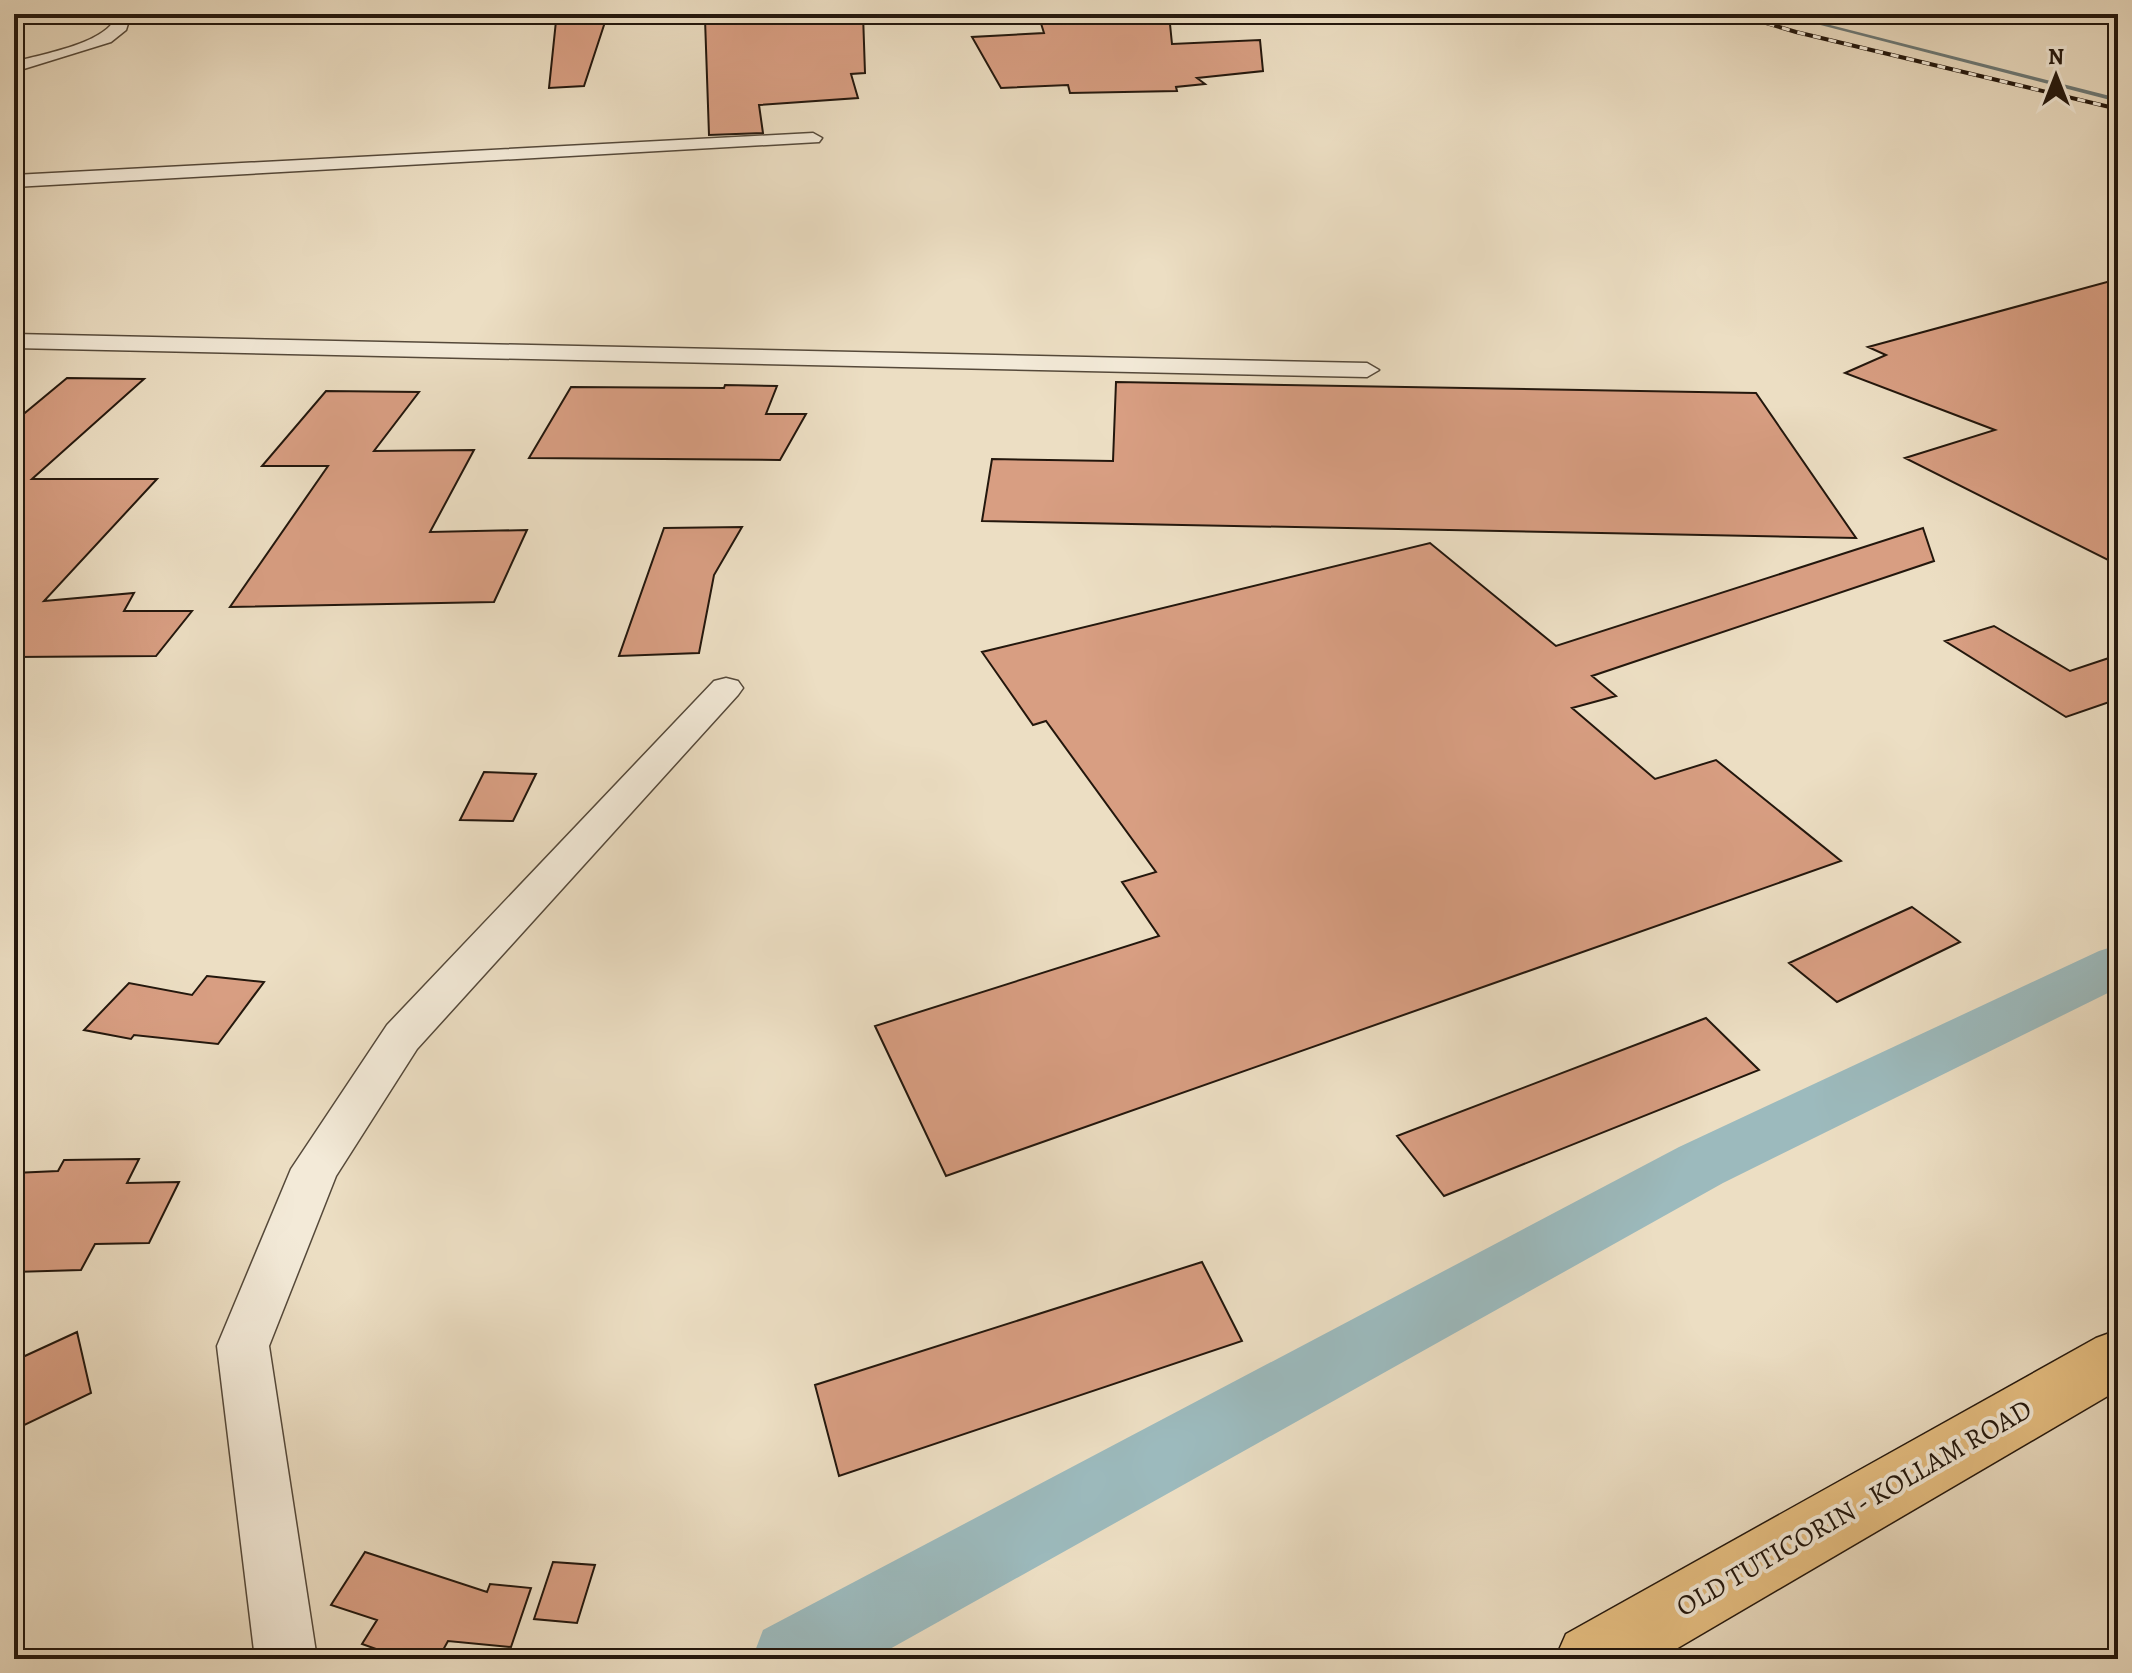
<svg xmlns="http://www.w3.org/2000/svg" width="2132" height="1673" viewBox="0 0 2132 1673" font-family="Alegreya,serif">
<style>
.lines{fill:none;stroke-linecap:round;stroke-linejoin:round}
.stream{fill:#6c7977;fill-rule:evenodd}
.canal{fill:#9cbabd;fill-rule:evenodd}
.building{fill:#d89e82;stroke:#23170d;stroke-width:2}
.street-casing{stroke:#55493a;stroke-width:3}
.primary-casing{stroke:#23170d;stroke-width:3}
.street{fill:#f3ead8;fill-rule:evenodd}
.primary{fill:#e6bf82;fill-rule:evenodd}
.rail-casing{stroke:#23170d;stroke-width:4}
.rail{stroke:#f3ead8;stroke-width:3;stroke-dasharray:8;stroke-linecap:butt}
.labels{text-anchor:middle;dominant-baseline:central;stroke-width:8;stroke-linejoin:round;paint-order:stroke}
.near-street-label{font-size:28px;fill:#23170d;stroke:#f3ead8}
</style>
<rect width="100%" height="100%" fill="#ecdec3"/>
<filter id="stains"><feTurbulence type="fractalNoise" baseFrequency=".0025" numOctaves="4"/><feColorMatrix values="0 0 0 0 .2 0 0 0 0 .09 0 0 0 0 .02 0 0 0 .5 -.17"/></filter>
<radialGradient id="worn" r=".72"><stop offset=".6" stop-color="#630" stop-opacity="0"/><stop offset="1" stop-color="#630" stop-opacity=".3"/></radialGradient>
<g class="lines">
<path class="stream" d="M1778,14H1787L2118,98V102Z"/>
<path class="canal" d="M2118,945V988L1723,1183L872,1659H752L763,1630L1679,1147L2099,951Z"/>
</g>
<path class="building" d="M717,14H863L865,73L851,74L858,98L759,105L763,133L709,135L705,19H718Z
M1105,14H1169L1172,44L1260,40L1263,71L1197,78L1205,84L1176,87L1177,91L1070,93L1068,85L1001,88L972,37L1044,33L1039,17Z
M606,19L584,86L549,88L556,21Z
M2118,279V565L1905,458L1995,430L1845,373L1886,355L1868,347Z
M67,378L144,379L32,479H157L44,601L134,593L124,611H192L156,656L14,657V422Z
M1116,382L1756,393L1856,538L982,521L992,459L1113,461Z
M725,385L777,386L766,414H806L780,460L529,458L571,387L724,388Z
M326,391L419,392L374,451L474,450L430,532L527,530L494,602L230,607L328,466H262Z
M742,527L714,575L699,653L619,656L664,528Z
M1923,528L1934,561L1592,676L1616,696L1572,708L1655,779L1716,760L1841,861L946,1176L875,1026L1159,936L1122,882L1156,872L1046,721L1033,725L982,652L1430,543L1556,646Z
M1994,626L2070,671L2118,655V699L2066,717L1945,641Z
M484,772L536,774L513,821L460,820Z
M1912,907L1960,942L1837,1002L1789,963Z
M207,976L264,982L218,1044L134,1035L131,1039L84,1030L129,983L192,995Z
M1706,1018L1759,1070L1444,1196L1397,1136Z
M139,1159L127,1183L179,1182L149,1243L95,1244L81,1270L14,1272V1173L58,1171L64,1160Z
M1202,1262L1242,1341L839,1476L815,1385Z
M77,1332L91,1393L14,1430V1361Z
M365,1552L487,1592L490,1584L531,1588L511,1647L448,1641L438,1659H404L362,1644L377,1620L331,1605Z
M553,1562L595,1565L577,1623L534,1619Z"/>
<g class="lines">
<g class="street-casing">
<path id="street" d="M117,14H131L126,30L111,42L14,72V62C42,54 110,43 117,14Z
M2097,14H2118V19L2099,17Z
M813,133L822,138L819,142L14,187V175Z
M14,334L1367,363L1379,370L1367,377L14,348Z
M726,678L738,681L743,688L738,695L417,1049L336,1176L269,1346L317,1659H255L217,1346L291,1169L387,1025L714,681Z"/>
</g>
<g class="primary-casing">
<path id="primary" d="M2118,1330V1390L1659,1659H1555L1566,1634L2096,1338Z"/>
</g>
<use href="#street" class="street"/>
<use href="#primary" class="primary"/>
<g class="rail-casing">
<path id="rail" d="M1736,14L1796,32L2118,109"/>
</g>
<use href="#rail" class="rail"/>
</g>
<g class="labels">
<g class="near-street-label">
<text transform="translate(1854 1508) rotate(-30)">OLD TUTICORIN - KOLLAM ROAD</text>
</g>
</g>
<rect width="2132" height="1673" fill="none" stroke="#ecdec3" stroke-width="48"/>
<rect x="16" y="16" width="2100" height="1641" fill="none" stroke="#23170d" stroke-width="4"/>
<rect x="24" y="24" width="2084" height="1625" fill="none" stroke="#23170d" stroke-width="2"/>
<g transform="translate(2056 76)" stroke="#f3ead8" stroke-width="6" paint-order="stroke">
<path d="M0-6L14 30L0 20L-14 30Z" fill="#23170d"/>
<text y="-12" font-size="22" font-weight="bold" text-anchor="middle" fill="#23170d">N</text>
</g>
<rect width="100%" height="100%" filter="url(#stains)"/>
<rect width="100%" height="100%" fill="url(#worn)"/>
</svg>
